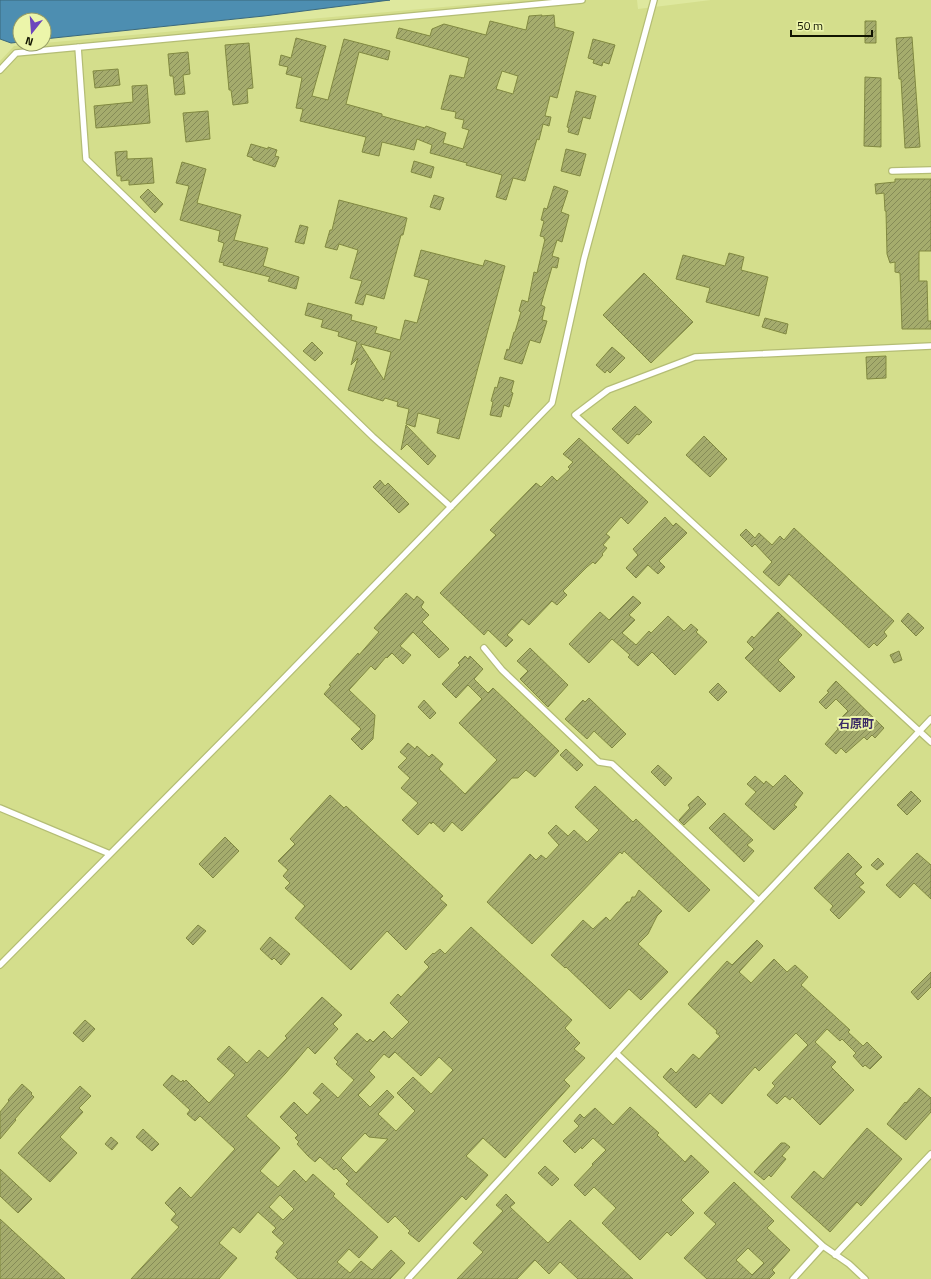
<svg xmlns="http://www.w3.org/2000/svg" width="931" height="1279" viewBox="0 0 931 1279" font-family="'Titillium Web','Noto Sans JP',sans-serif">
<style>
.built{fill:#d4de8c}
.water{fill:#4d8eb1;stroke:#3b697c}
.building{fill:url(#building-hatch);stroke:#818941;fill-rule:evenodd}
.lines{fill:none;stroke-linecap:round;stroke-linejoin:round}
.lane-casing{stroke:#b4bd75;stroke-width:8}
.lane{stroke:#fff;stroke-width:5.5}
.labels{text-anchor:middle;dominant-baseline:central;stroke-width:4;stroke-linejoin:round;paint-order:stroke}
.quarter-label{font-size:12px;font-weight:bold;fill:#3d2b66;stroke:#ecf5aa}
</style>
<defs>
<pattern id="building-hatch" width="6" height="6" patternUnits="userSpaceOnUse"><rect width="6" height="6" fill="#a5ac6d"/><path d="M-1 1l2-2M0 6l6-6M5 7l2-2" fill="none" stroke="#858b57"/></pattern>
</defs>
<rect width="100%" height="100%" fill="#dee89e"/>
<path class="built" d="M520,0H637L638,9L711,0H931V1279H0V61L14,46L44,44V43Z"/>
<path class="water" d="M0,0H390L264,16L44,39V20H20V42L11,43L0,39Z"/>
<path class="building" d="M542,15V16L554,15L555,27L574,32L557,98L550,96L545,116L551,117L549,126L543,124L539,140L537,139L525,181L513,178L506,200L496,197L502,175L466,165L467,163L430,153L432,145L417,139L414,150L382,142L379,156L362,152L366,137L300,121L303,109L296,108L302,78L286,74L288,67L279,65L281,55L291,58L296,38L326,46L312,96L328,100L344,39L390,51L388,60L359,52L346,104L382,114V116L425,128L426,126L446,133L443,143L463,149L469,130L462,128L464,120L455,118L456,112L441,109L450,75L464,78L469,58L396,38L399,28L430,36L432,29L444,24L486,35L490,21L526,30L529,16ZM502,71L518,76L513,94L496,89Z
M865,21H876V43H865Z
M912,37L920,147L905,148L901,79H899L896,38Z
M593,39L615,45L609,64L603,62L602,66L593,63L594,60L588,58Z
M249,43L253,88L247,89L248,103L233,105L231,90H229L225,45Z
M188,52L190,74L183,75L185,94L175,95L173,76H170L168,54Z
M118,69L120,85L95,88L93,71Z
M865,77L881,78V147L864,146Z
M147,85L150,123L96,128L94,106L133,102L132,86Z
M576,91L596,96L590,119L583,117L578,135L568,132L569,128L567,127Z
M208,111L210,139L186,142L183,113Z
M251,144L268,149V147L277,150L275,156L279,157L275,167L253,160V158L247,156Z
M566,149L586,154L580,176L561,171Z
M127,151V159L152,158L154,183L129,185V180L121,181V176H117L115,152Z
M414,161L434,167L431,178L411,172Z
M182,162L206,169L197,203L241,215L234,240L268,248L263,266L299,277L296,289L268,281L270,277L223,265L224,263L219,262L224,243L218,241L220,231L180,220L189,186L176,183Z
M895,179H931V251H919V281H927L928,321H931V329H902L900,273L895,272V262L890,263L887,254L886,211H885L884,193L876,194L875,184L895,182Z
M554,186L568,191L561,212L569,215L562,242L557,240L552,256L559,258L557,268L552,267L541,305L545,307L542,320L547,321L540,343L530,340L522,364L504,359L507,349L509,350L514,332H515L521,312L519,311L522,300L528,302L534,272L537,273L545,239H544V237L540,236L544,221L541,220L544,208L547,209Z
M148,189L163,204L155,213L140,197Z
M434,195L444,198L440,210L430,207Z
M339,200L407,218L403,235H401L384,299L366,294L363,305L355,303L362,281L350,278L358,250L339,244L337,250L325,247L330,230H332Z
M300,225L308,227L304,244L295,242Z
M421,250L483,266L485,260L505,266L459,439L437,433L440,419L418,413L415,427L406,424L409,409L397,406L398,402L385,398L383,401L348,390L358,358L351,365L357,342L338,336L339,332L321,327L323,320L305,315L308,303L352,315L351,320L377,327L375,333L400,340L405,320L417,323L429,280L414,276ZM361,344L391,352L384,380L361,345Z
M729,253L744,257L741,270L768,277L759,316L706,302L710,288L676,279L683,255L725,266Z
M644,273L693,322L651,363L603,315Z
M765,318L788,324L786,334L762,327Z
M312,342L323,353L315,361L303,351Z
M612,347L625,358L610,373L607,370L605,373L596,365Z
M886,356V378L867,379L866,357Z
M500,377L514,381L511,392L513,393L509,407L504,405L501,417L490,415L493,402L491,401L495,387L497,388Z
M635,406L652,422L639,435L637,434L628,444L612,429Z
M406,425L436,456L428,465L407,444L401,450Z
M704,436L727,459L710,477L686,455Z
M579,438L648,502L628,524L621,517L606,534L610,537L603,545L607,548L602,554L603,555L595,564L593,562L587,567L563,591L567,595L557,605L552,601L529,625L522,619L507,635L513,640L506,647L488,630L484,635L440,593L496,535L490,530L536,483L541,487L552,476L557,481L570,469L568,467L573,462L563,454Z
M380,480L385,486L388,483L409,504L399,513L373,487Z
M665,517L673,526L676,523L687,533L659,561L665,567L658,574L648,565L636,578L626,568L638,555L633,549Z
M794,528L894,621L884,632L887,636L877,646L874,643L869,648L789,574L779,586L763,572L772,562L755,544L752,547L740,535L746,529L755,538L759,533L772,545L780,536L784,540Z
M406,593L414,600L417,596L424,602L421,607L429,615L422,622L449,649L439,658L413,632L400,646L411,655L403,664L392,653L387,658L386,657L375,670L371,666L349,690L375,715L373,739L362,750L351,739L361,729L324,694L331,686L329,685L358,653L359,655L379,632L374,628Z
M633,596L641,603L629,615L635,620L622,633L636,645L649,631L651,633L668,616L684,631L691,624L698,630L696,632L707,642L675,675L652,652L638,666L628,657L630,655L612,639L589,663L569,644L600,612L609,620Z
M778,612L802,635L778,660L795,677L780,692L745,658L754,649L747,642L752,636L754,638Z
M908,613L924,628L916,636L901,621Z
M530,648L568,685L548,707L520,679L528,671L517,661Z
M899,651L902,660L894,663L890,655Z
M465,656L468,659L470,656L483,669L474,679L488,693L493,688L559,751L535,777L526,770L518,778H512L462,831L452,822L444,832L433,822L431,824L430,822L418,835L402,820L418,803L401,788L410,778L398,767L407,758L400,752L408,743L415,749L417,746L429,757L432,754L443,764L439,769L465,794L497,760L459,723L482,699L468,685L456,698L442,684L460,665L458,663Z
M836,681L884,728L875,738L872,735L867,740L864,737L846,753L841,748L836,754L825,744L838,729L837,727L843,720L841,718L848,711L836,699L826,709L819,702L829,692L827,691Z
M718,683L727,692L718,701L709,692Z
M589,698L626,734L612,748L594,731L587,739L565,719L583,700L585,702Z
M424,700L436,713L430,719L418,707Z
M566,749L583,765L577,771L560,755Z
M658,765L672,778L665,786L651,772Z
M785,775L803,793L794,805L797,807L774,830L745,804L756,792L747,784L755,776L764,784L766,781L773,787Z
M595,786L633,822L636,819L710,890L689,912L624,851L622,854L620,852L532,944L487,902L530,854L536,860L541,855L546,859L559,845L548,833L556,825L568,836L574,830L587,842L599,830L575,807Z
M911,791L921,801L907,815L897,805Z
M330,795L344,808L346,806L443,896L440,899L447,905L406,950L387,931L351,970L295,918L305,906L285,888L290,883L283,876L288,870L278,861L295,844L290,839Z
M698,796L706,804L684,825L679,820L690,808L688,805Z
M724,813L753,840L747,845L754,851L744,862L709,828Z
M225,837L239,851L213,878L199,864Z
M848,853L862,867L855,874L864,883L859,887L865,892L839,919L830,910L833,906L814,888Z
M917,853L931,865V899L914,883L900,898L886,885Z
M878,858L884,864L877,870L871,865Z
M639,890L662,911L657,916L648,934L638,944L668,972L641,1000L629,989L610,1009L566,967L565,968L551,955L583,920L593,929L606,917L610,921L627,902H630L632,897H635Z
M198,925L206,931L193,945L186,938Z
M471,927L572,1020L565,1028L580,1043L574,1049L585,1058L564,1080L570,1086L505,1158L483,1138L466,1156L488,1175L466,1200L462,1196L419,1242L408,1233L410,1231L395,1216L388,1223L346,1184L349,1181L336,1168L334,1170L320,1157L315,1162L308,1156L297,1144L299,1142L295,1138L298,1135L280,1117L294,1102L307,1115L321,1100L313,1093L322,1083L338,1098L354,1080L336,1064L338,1062L334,1058L357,1033L367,1042L370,1039L373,1042L384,1031L392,1039L409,1022L390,1003L398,994L401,997L429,967L424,962L433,953L434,954L440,949L445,954ZM395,1052L421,1076L439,1057L453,1070L431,1094L413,1077L397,1093L415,1111L396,1131L378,1114L394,1097L387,1090L370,1107L358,1095L375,1077L369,1071L384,1054L389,1058ZM365,1133L369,1137L388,1139L356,1173L341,1158Z
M270,937L290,954L281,965L274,958L272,960L260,949Z
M757,940L763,946L739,972L751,983L774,959L787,972L795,965L808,977L801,985L850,1030L848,1032L863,1046L867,1042L882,1057L870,1069L865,1065L863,1067L853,1056L856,1053L842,1039L840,1041L827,1029L815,1042L836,1062L831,1067L854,1090L820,1125L792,1097L790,1100L785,1096L777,1104L767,1095L775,1086L772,1083L808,1045L796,1033L759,1071L755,1067L722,1104L710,1093L696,1108L663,1077L671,1068L676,1073L693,1054L699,1059L720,1036L716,1033L717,1031L688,1004L727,961L732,965Z
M931,972V987L918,1000L911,992Z
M322,997L342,1015L333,1024L338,1029L315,1054L308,1047L285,1074L246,1116L280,1148L260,1171L278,1187L294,1170L306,1182L313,1174L335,1194L333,1196L378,1237L359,1258L349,1249L337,1262L350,1273L361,1261L372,1270L391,1250L405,1263L390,1279H298L275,1258L278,1254L276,1252L284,1243L272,1232L276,1228L258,1212L240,1233L233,1227L219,1243L237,1258L219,1279H131L179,1227L171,1220L176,1214L165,1203L180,1187L191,1198L235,1149L200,1116L195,1121L187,1114L190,1110L163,1085L172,1075L181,1082L183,1080L184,1082L186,1080L209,1103L235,1075L217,1059L229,1046L247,1063L259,1050L268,1058L287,1038L285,1036ZM280,1195L294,1209L283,1220L269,1207Z
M85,1020L95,1029L83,1042L73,1033Z
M22,1084L32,1093L31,1094L34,1097L15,1119L16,1120L0,1139V1112L9,1101L8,1100Z
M80,1086L91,1096L79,1108L83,1112L60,1137L77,1153L50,1182L18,1153Z
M919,1088L931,1098V1112L906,1140L887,1124L905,1102L906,1103Z
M630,1107L659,1133L657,1135L685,1162L691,1155L709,1172L681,1200L694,1213L671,1236L667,1232L640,1260L602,1223L616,1208L594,1187L585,1196L574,1185L593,1165L592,1164L606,1150L593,1138L582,1149L581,1147L575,1153L563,1141L579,1126L574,1121L580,1114L584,1118L595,1108L613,1125Z
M867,1128L902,1159L861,1206L857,1202L830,1232L791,1197L814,1171L823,1179Z
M143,1129L159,1144L152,1151L136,1137Z
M111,1137L118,1143L112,1150L105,1144Z
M781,1143H785L790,1147L782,1156L786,1159L771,1177L769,1175L764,1180L754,1172Z
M545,1166L559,1179L552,1186L538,1173Z
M0,1169L32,1199L18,1213L0,1196Z
M734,1182L774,1221L767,1228L790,1250L772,1270L775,1273L769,1279H707L684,1258L716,1224L704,1213ZM748,1248L764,1263L752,1275L736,1260Z
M506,1194L515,1203L510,1207L548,1243L570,1220L633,1279H578L560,1262L549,1274L535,1260L517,1279H457L483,1252L473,1243L503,1211L496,1205Z
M0,1219L38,1254L65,1279H0Z"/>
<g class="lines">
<g class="lane-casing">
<path id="lane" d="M78,47L86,159L373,437L451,507
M0,70L16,53L582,0
M892,171L931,170
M931,346L695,357L608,390L575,415L931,742
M484,648L502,670L599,762L612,764L759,901
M0,808L110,854
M0,965L249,714L552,403L584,259L654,0
M616,1053L823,1246L849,1264L865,1279
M835,1255L931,1154
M408,1279L652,1014L931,719
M793,1279L823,1246"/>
</g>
<use href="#lane" class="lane"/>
</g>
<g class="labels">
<g class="quarter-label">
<text x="856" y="723">石原町</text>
</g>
</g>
<g transform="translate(32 32) rotate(197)"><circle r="19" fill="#ecf5aa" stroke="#949b66"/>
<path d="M0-3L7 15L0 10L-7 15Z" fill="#6d45bd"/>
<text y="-6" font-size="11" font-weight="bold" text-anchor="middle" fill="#111400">N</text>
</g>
<path d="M791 30v6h81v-6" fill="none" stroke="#111400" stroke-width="2"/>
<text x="797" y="30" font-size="12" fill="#111400" stroke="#ecf5aa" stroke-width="3" paint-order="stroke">50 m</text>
</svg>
